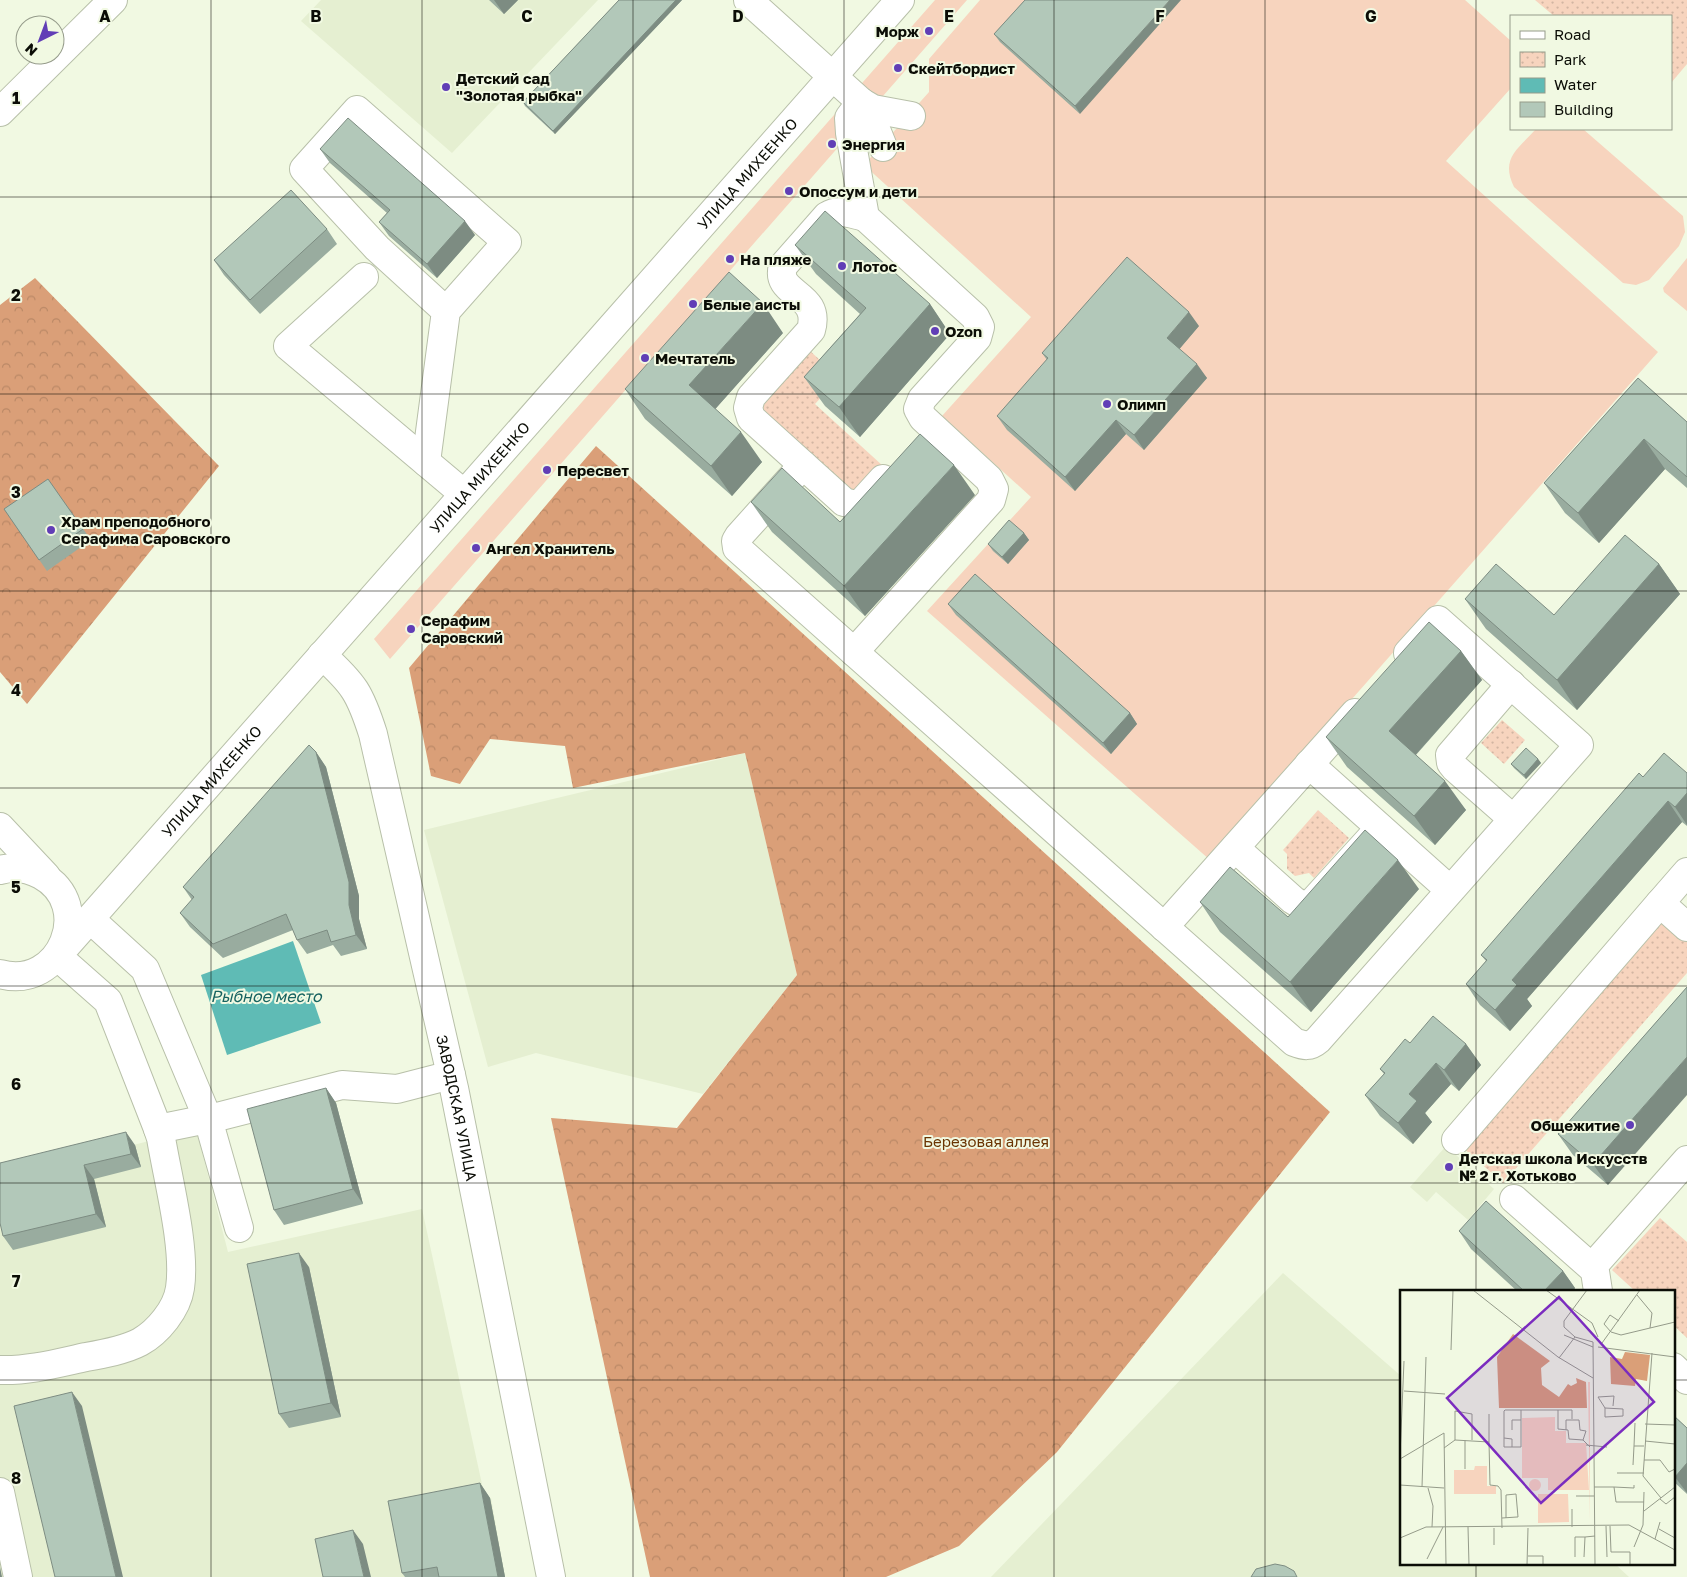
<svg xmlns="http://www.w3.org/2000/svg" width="1687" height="1577" viewBox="0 0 1687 1577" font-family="'Golos Text',sans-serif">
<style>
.built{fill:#e5efd1}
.green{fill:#f7d4be}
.forest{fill:url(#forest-crowns)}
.park{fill:url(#park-dots)}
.water{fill:#5fbbb5}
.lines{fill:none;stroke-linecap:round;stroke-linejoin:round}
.minor-casing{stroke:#b8c0a9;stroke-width:30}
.minor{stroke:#fff;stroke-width:28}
.wall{fill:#99ac9f}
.shaded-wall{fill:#7d8c82}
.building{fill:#b2c8b9;stroke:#7d8c82}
.grid{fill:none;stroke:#0b0d06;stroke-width:1;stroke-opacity:0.55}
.poi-dot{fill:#613eb6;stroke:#f1f9e2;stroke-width:2}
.labels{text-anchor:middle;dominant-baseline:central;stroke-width:4;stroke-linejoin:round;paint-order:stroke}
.poi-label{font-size:15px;font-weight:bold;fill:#0b0d06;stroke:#f1f9e2;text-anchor:start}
.street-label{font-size:15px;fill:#0b0d06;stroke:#f1f9e2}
.park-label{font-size:15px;fill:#6a3402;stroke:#f1f9e2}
.water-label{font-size:16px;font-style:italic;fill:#176360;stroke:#f1f9e2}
.inset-road{fill:none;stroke:#959b8a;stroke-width:1}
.view{fill:#7b2cbf;fill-opacity:0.15;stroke:#7b2cbf;stroke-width:2.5}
.inset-edge{fill:none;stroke:#0b0d06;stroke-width:2.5}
.grid-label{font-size:16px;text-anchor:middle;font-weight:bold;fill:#0b0d06;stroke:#f1f9e2;stroke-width:4;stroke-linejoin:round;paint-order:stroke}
</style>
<defs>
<pattern id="forest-crowns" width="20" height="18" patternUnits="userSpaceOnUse" patternTransform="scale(1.25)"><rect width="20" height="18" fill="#da9f78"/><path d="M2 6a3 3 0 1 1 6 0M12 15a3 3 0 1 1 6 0" fill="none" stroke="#ba8866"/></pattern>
<pattern id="park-dots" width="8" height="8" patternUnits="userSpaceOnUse" patternTransform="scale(1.25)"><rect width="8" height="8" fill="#f7d4be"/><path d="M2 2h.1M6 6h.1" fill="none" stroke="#d2b5a2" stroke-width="1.8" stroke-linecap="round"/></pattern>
</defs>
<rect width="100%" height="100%" fill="#f1f9e2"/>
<path class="built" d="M321,0H598L452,153L301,21Z
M745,753L797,975L703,1094L536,1053L488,1067L424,830Z
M196,1129L228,1252L422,1209L485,1498H491L505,1577H0V1179Z
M1446,1146L1494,1189L1468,1220L1436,1192L1427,1202L1410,1187Z
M1283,1273L1401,1376V1563H1614L1629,1577H991Z"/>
<path class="green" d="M935,0H967L390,659L374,639Z
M980,0H1465L1511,41V88L1446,161L1658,352L1210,860L927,611L1031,497L942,416L1031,317L864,165L929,92V59Z
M1536,129H1583L1683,216L1685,232L1679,246L1649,280L1636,285L1623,283L1514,187C1500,158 1518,149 1536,129Z
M1687,258V311L1664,292L1663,288Z"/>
<path class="forest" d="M35,278L219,466L27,704L0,672V305Z
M596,446L1330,1112L1057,1452L959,1546L886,1577H650L551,1118L677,1128L797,975L745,753L573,788L565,746L490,739L460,784L431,776L409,668Z"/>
<path class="park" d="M1535,0H1687V64L1671,83V16H1554Z
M807,348L839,378L815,404L883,466L861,491L854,494L762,418L760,400Z
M1502,720L1525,740L1504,764L1481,743Z
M1318,810L1349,838L1314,878L1309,873L1295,876L1287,869V854L1283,850Z
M1660,918L1687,942V973L1503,1183L1461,1146Z
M1660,1218L1687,1242V1338L1673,1325V1291H1635L1612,1270Z"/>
<path class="water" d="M293,941L321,1023L227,1055L201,975Z"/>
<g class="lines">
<g class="minor-casing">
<g id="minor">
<path d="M748,0L861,102L869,112L883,147"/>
<path d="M861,102L873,109L911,116"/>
<path d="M0,112L113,0"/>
<path d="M865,217C851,214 840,208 827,216L783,266C774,296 822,292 811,330L751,397L748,408L751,418L844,502L856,505L863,501L883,479"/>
<path d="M364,277L288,346L464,494"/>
<path d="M426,462L446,311L507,242L357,110L304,169L377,248L446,311"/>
<path d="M803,465L739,536L736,541L737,548L854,652L991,500L994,489L989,479L923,418L918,409L922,399L977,338L980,327L975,317L865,217L850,133L849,118L861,102"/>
<path d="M854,652L1294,1042C1304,1046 1310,1047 1318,1040L1579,745L1438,620L1408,653"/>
<path id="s1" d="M322,655C354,684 360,693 373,734L454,1088L551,1577"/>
<path d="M1511,684L1450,755L1451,763L1455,768L1513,819"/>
<path d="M1309,764L1450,890"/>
<path d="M0,827L46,876"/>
<path d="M1235,848L1293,900L1301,905H1310L1380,828"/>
<path d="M0,870C14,866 28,868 41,875C96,905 61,991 0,974"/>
<path d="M1687,872L1660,903L1687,927"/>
<path d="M90,919L145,969L208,1119L239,1228"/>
<path d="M1164,927L1355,713"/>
<path id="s2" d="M451,1075L397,1089L342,1085L217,1117L158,1129L108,1001L57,956L900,0"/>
<path d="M1456,1140L1660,903"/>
<path d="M1514,1199L1590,1266L1594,1265"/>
<path d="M1598,1291L1594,1265L1687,1160"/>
<path d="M1673,1367L1687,1380"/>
<path d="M0,1370C29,1371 58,1363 86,1357C103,1354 125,1350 140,1342C158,1332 177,1309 180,1288C186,1248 168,1180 161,1138L158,1129"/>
<path d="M0,1492L18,1577"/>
</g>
</g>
<use href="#minor" class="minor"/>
</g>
<path class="wall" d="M489,0H518L504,14Z
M619,0H682L555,134L525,106L523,102Z
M1025,0L1080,114L1000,42L994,34Z
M320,149L475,235L437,278L389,236L379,222L387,213L330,163Z
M327,229L337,244L260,314L224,275L214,260Z
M795,245L930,304L950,334L860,437L825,406L804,377L860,314L816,274Z
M1199,326L1179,349L1207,378L1144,450L1126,434L1075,491L1007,430L997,416L1047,360L1042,353Z
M783,333L715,409L762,462L732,496L645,419L625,389Z
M1638,378L1687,422V488L1665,469L1599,543L1565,513L1544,483Z
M48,479L91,540L47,571L4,509Z
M975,495L865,616L772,532L751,502L840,522Z
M1024,533L1029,540L1008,564L993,551L988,544Z
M1659,564L1680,594L1577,710L1486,629L1465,599L1554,615Z
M948,604L1130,713L1137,724L1111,754L956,615Z
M1461,651L1482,680L1416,755L1466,810L1435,845L1347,767L1326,737Z
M316,752L326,767L359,896V919L367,949L341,956L333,945L307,954L297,940L293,930L223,958L190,927L180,913L192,900L183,887Z
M1538,759L1541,763L1526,779L1514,768L1511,764Z
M1687,773V826L1682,822L1527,999L1532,1006L1510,1031L1480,1005L1466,984L1486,961L1481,955L1643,777Z
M1419,889L1311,1012L1220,932L1200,902L1288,917Z
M1687,987L1608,1185L1573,1155L1558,1134Z
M1410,1043L1466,1044L1481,1065L1459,1091L1451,1084L1425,1113L1432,1122L1413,1144L1380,1116L1365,1095L1384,1074L1380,1069Z
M326,1088L336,1103L363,1204L284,1225L274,1210Z
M135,1145L141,1167L94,1179L106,1227L13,1250L3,1236L0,1163Z
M1459,1231L1563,1271L1575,1288L1573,1291H1517L1471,1249Z
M309,1267L341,1417L289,1428L279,1414Z
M1673,1415L1687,1428V1494L1673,1481Z
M480,1483L490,1498L505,1577H405L402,1573Z"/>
<path class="shaded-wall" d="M494,0H518L504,14Z
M676,0H682L555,134L553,131Z
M1170,0H1181L1080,114L1075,106Z
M465,221L475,235L437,278L427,264Z
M763,303L783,333L710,415L689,385Z
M930,304L950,334L860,437L839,407Z
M1189,312L1199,326L1177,352L1167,338Z
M1197,364L1207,378L1144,450L1134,435Z
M1116,420L1126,434L1075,491L1065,477Z
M741,432L762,462L732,496L711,466Z
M1644,439L1665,469L1599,543L1578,513Z
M954,465L975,495L865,616L844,586Z
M1024,533L1029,540L1008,564L1002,557Z
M1659,564L1680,594L1577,710L1557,680Z
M1461,651L1482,680L1410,761L1389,731Z
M1130,713L1137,724L1111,754L1103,743Z
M316,752L326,767L359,896V919L367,949L356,935L349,905Z
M1538,759L1541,763L1526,779L1524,775Z
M1445,781L1466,810L1435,845L1414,816Z
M1687,793V825L1675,807Z
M1668,801L1682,822L1527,999L1532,1006L1510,1031L1495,1010L1512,980Z
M1398,860L1419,889L1311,1012L1290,982Z
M1466,1044L1481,1065L1459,1091L1444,1070Z
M1687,1057V1095L1608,1185L1593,1164Z
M1436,1063L1451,1084L1425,1113L1432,1122L1413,1144L1398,1123L1409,1094Z
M326,1088L336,1103L363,1204L353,1189Z
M126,1132L135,1145L141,1167L131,1154Z
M84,1165L94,1179L106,1227L96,1214Z
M299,1253L309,1267L341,1417L331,1403Z
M1563,1271L1575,1288L1573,1291H1544Z
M72,1392L82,1406L123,1577H116Z
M1687,1463V1493L1675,1477Z
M480,1483L490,1498L505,1577H498Z
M353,1530L363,1544L371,1577H364Z
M0,1567L2,1577H0Z"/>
<path class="building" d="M619,0H676L553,131L523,102Z
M1025,0H1170L1075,106L994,34Z
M348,118L465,221L427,264L379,222L390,210L320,149Z
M291,190L327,229L250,300L214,260Z
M825,211L930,304L839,407L804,377L866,308L795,245Z
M1127,257L1189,312L1167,338L1197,364L1134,435L1116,420L1065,477L997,416L1048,358L1042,353Z
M729,272L763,303L689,385L741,432L711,466L625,389Z
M1638,378L1687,422V477L1644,439L1578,513L1544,483Z
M920,434L954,465L844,586L751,502L782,468L840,522Z
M48,479L83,529L39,560L4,509Z
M1009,520L1024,533L1002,557L988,544Z
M1625,535L1659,564L1557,680L1465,599L1496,564L1554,615Z
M975,574L1130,713L1103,743L948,604Z
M1429,622L1461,651L1389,731L1445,781L1414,816L1326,737Z
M309,745L316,752L349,882V905L356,935L331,942L327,930L297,940L286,914L213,944L180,913L194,897L183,887Z
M1526,748L1538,759L1524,775L1511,764Z
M1664,753L1687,773V793L1675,807L1668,801L1512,980L1517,985L1495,1010L1466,984L1487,960L1481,955L1639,773L1643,777Z
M1365,830L1398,860L1290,982L1200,902L1230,867L1288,917Z
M1687,987V1057L1593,1164L1558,1134Z
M1433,1016L1466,1044L1444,1070L1436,1063L1409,1094L1417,1101L1398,1123L1365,1095L1385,1073L1380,1069L1405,1039L1410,1043Z
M326,1088L353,1189L274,1210L247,1109Z
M126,1132L131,1154L84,1165L96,1214L3,1236L0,1223V1163Z
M1486,1201L1563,1271L1544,1291H1524L1459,1231Z
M299,1253L331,1403L279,1414L247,1264Z
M72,1392L116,1577H55L14,1406Z
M1673,1415L1687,1428V1463L1675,1477L1673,1475Z
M480,1483L498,1577H439L437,1567L402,1573L388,1501Z
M353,1530L364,1577H323L315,1539Z
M1275,1564L1285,1566L1294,1571L1297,1577H1251L1256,1569Z"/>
<path class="grid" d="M211,0V1577M422,0V1577M633,0V1577M844,0V1577M1054,0V1577M1265,0V1577M1476,0V1291M0,197H1687M0,394H1687M0,591H1687M0,788H1687M0,986H1687M0,1183H1687M0,1380H1401M1673,1380H1687M1476,1563V1577"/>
<g class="poi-dot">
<circle cx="929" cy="31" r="5"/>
<circle cx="898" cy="68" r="5"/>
<circle cx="446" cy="87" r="5"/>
<circle cx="832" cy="144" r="5"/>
<circle cx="789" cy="191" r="5"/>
<circle cx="730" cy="259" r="5"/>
<circle cx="842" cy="266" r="5"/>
<circle cx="693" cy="304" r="5"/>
<circle cx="935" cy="331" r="5"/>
<circle cx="645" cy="358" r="5"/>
<circle cx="1107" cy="404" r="5"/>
<circle cx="547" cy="470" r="5"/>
<circle cx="51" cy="530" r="5"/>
<circle cx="476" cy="548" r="5"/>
<circle cx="411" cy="629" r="5"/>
<circle cx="1630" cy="1125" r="5"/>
<circle cx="1449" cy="1167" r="5"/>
</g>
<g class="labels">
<g class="poi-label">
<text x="919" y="31" text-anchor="end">Морж</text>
<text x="908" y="68">Скейтбордист</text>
<text x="456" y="78">Детский сад<tspan x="456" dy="17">"Золотая рыбка"</tspan></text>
<text x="842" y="144">Энергия</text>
<text x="799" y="191">Опоссум и дети</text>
<text x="740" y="259">На пляже</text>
<text x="852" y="266">Лотос</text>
<text x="703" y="304">Белые аисты</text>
<text x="945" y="331">Ozon</text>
<text x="655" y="358">Мечтатель</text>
<text x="1117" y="404">Олимп</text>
<text x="557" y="470">Пересвет</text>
<text x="61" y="521">Храм преподобного<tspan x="61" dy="17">Серафима Саровского</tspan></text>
<text x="486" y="548">Ангел Хранитель</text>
<text x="421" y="620">Серафим<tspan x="421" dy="17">Саровский</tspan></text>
<text x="1620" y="1125" text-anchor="end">Общежитие</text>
<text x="1459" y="1158">Детская школа Искусств<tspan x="1459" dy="17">№ 2 г. Хотьково</tspan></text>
</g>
<g class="street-label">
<text stroke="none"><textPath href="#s2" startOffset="1549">УЛИЦА МИХЕЕНКО</textPath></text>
<text stroke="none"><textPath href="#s2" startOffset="1144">УЛИЦА МИХЕЕНКО</textPath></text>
<text stroke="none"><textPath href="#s2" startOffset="739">УЛИЦА МИХЕЕНКО</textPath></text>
<text stroke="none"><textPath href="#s1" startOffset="479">ЗАВОДСКАЯ УЛИЦА</textPath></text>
</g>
<g class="park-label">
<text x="986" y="1141">Березовая аллея</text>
</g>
<g class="water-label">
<text x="266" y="996">Рыбное место</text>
</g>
</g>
<g transform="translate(1400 1290)">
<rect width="275" height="275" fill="#f1f9e2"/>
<path d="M188,92H190V231ZM155,127V141H166V153H186L189,200H148V188H122V128ZM129 195a6 6 0 1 1 12 0a6 6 0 1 1-12 0Z" fill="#f7d4be"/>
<path d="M113,44L150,71L141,78L142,95L159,107L168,94L171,96L177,93L176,88L186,92L187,118H99L97,67ZM225,62L250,65L247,91L236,89L235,96L211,94L210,67L222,69Z" fill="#da9f78"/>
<path d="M75,176H87V196H96V204H54V180H74ZM138,204H168L169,232L138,233Z" fill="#f7d4be"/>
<path class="inset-road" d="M73,0L158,67L193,88M146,0L192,33L198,47M237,5L252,23L250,38M219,31L210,25L204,34L211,42L221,45L275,32M164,45L193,57M175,47L164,37V31L187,0M202,53L240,0M198,57L275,67M51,60L53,0M252,63L243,186L261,208M159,68L175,47L193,52L195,275M4,101L45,104M198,107L205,118V127L223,126V119L205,118M198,107L214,106L213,116M121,120V157H104V121L105,120H158M89,124V152M172,129V120H158V139L168,140L169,149L183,150L190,157M235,133L234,156H244M245,134L275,135M112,140V130H121M166,140V130H179L180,140L186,141L183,150M104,148L112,149V157M55,150L89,152L90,195L98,196L101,200L102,238M245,151L275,154M186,155L207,157M44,158L55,150V121L72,124V150M0,166L4,71M0,169L44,143L46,275M244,170H260L269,182L275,179M233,175L234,156M65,179V150M217,183H244M0,195L44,198M22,197L26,67M194,197H214L216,212H244M214,197L234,198V195M28,198L33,216L32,237M176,206H194M260,209L266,214L275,207M172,219V237M244,221L275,197M102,228L117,227H118L116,204L106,205V228M206,236L207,267M210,236L211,262H230V275M68,237L69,275M94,238V255M259,239L275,248M0,248L26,237L229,235L275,260M255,249L260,232M234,257L243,235L244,202M128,266H143V275M175,267V247H185M184,267L185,247L195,246M27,269L43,237M127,275L128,238"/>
<path class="view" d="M159,7L254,112L141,213L47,108Z"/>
<rect width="275" height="275" class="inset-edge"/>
</g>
<g class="grid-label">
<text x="105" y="22">A</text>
<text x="316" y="22">B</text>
<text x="527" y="22">C</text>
<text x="738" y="22">D</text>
<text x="949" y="22">E</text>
<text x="1160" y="22">F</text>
<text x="1371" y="22">G</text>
<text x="16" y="104">1</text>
<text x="16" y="301">2</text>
<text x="16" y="498">3</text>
<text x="16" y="696">4</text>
<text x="16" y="893">5</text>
<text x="16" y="1090">6</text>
<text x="16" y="1287">7</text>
<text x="16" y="1484">8</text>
</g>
<rect x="1510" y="15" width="162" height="115" fill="#f1f9e2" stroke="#959b8a"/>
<rect x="1520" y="31" width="25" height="8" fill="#ffffff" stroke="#959b8a"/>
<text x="1554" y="40" font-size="15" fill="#0b0d06">Road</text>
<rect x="1520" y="52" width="25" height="15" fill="url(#park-dots)" stroke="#959b8a"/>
<text x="1554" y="65" font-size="15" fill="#0b0d06">Park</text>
<rect x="1520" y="78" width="25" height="15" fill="#5fbbb5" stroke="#959b8a"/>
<text x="1554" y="90" font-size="15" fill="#0b0d06">Water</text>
<rect x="1520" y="102" width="25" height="15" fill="#b2c8b9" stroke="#959b8a"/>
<text x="1554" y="115" font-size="15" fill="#0b0d06">Building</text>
<g transform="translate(40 40) rotate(222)"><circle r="24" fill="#f1f9e2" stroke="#959b8a"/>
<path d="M0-4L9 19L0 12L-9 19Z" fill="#613eb6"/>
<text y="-8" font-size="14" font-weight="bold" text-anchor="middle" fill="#0b0d06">N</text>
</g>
</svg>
